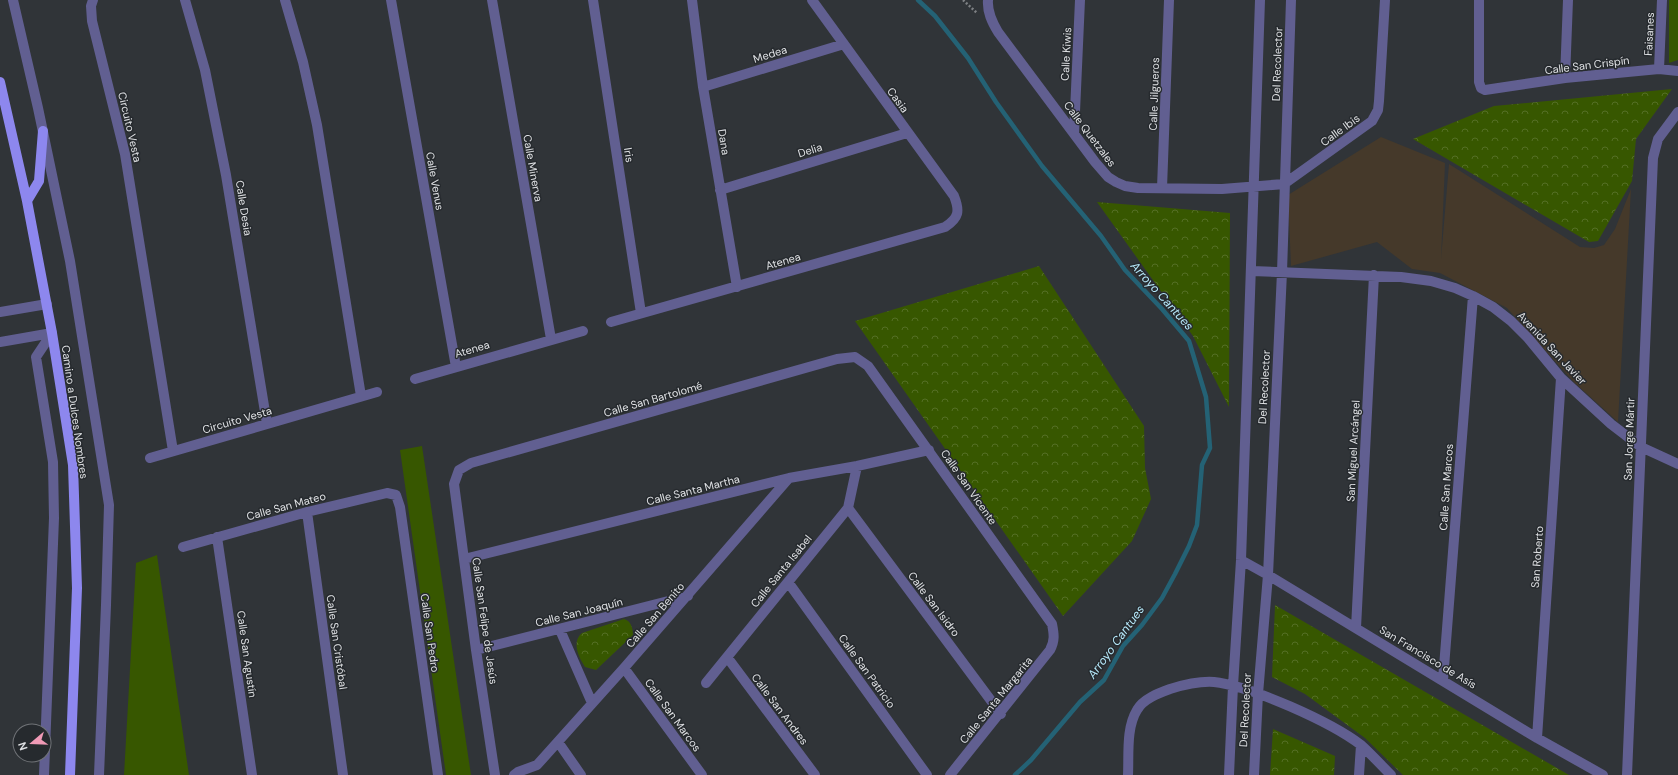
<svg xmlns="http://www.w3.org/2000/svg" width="1678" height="775" viewBox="0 0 1678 775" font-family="'DM Sans',sans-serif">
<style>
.education{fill:#45392a}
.grass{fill:#375700}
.forest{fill:url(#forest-crowns)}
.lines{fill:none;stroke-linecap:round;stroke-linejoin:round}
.stream{stroke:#246275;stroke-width:4.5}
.path{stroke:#7e8184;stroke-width:2.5;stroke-dasharray:2 2;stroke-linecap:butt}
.minor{stroke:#615f91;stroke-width:10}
.major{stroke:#8d87ee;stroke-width:10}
.labels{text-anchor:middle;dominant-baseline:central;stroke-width:3;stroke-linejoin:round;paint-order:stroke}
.street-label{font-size:11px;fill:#dfe1e4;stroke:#262a2e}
.water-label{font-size:12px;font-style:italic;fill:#b7eafc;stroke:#262a2e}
</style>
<defs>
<pattern id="forest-crowns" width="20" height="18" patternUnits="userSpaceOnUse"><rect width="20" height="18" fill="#375700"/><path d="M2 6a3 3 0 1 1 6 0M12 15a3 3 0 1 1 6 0" fill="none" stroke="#546f25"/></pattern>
</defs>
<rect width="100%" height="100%" fill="#303438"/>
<path class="education" d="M1381,137L1445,163L1441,259L1449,164L1580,247L1594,248L1604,245L1615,229L1631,189L1618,422L1575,383L1507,308L1440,273L1412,269L1377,242L1291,266L1288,195Z"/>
<path class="grass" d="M1669,0H1678V60L1669,63Z
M422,446L471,775H446L400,450Z
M157,555L189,775H124L136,563Z"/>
<path class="forest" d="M1672,89L1636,139L1632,181L1598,241L1589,242L1413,139L1494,106Z
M1097,202L1230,213L1229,407L1193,336Z
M1039,266L1144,426L1145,468L1151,499L1132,541L1063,616L855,321Z
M1275,605L1569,775H1403L1365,738L1305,694L1272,677Z
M624,619C631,621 633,628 633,635L596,670L585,667C579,658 571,642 582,633Z
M1273,729L1335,756L1334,775H1270Z"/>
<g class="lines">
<path class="stream" d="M918,0L935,16L968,58L996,102L1042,166L1101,236L1125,270L1162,309L1189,341L1206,397L1210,448L1202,465L1197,525L1189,546L1175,574L1162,598L1142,625L1123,646L1104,680L1080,702L1031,760L1015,775"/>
<path class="path" d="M963,0L977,13"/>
<path class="minor" d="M13,0L38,108L70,261L109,505L106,605L99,775
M93,0L91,6L92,21L125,154L173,451
M185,0L205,70L226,175L267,424
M285,0L303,62L317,125L361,396
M391,0L456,367
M492,0L551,339
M593,0L641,313
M692,0L703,87L737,287
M988,0C987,12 992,22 998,32L1095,162L1108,177L1116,182L1125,186L1138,188L1222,189L1284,184L1372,121L1378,110L1379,101L1385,0
M1479,0V82L1481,88L1485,90L1565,78L1659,69L1678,71
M1659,69L1662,0
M1565,78L1568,0
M703,87L844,44
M1074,134L1080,0
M1162,188L1169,0
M720,190L907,133
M1252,271L1401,277L1431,281L1455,288L1473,296L1493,307L1511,321L1528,338L1561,378L1611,424L1641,447L1678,464
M0,312L47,304
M611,322L945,227C959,218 960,211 954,196L812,0
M0,342L52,333
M415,379L583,331
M150,458L377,392
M848,508L1001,714
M307,512L343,775
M217,537L252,775
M183,547L307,512L387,493L396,495L400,507L438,775
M464,559L789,478L857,466L929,450
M1241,560L1268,575L1537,738L1603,775
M788,582L927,775
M1356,628L1374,275
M560,630L592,703
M476,650L688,596
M727,657L815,775
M624,668L702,775
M1443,680L1473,296
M706,683L848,508L857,466
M1537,738L1561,378
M558,742L581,775
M44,775L54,518L53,462L36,357L52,333
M495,775L476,650L454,484L459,470L471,463L837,359L855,357L868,366L1052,624C1054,634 1055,641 1050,650L950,775
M514,775L518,772L537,765L624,668L789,478
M1128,775C1129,754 1126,728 1137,710C1143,699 1159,693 1170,689C1183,685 1200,681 1214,682C1251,686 1331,722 1361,745C1371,754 1381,765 1391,775
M1229,775L1233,686L1241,560L1260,0
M1254,775L1258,694L1268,575L1282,272L1291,0
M1359,775L1361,745
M1627,775L1653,158L1658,139L1678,112"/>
<path class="major" d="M0,82L27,201L52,333L73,465L77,588L70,775
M27,201L39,181L43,131"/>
</g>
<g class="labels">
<g class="street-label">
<text transform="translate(1649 34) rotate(-87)">Faisanes</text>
<text transform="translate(770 54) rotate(-17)">Medea</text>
<text transform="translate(1066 54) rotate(-87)">Calle Kiwis</text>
<text transform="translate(1277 64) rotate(-88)">Del Recolector</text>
<text transform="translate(1587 65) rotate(-7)">Calle San Crispín</text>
<text transform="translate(1154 94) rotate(-88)">Calle Jilgueros</text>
<text transform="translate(898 100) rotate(54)">Casia</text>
<text transform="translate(130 127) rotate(77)">Circuito Vesta</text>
<text transform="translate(1340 130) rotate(-36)">Calle Ibis</text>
<text transform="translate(1090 134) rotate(53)">Calle Quetzales</text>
<text transform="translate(724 142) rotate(81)">Dana</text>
<text transform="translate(810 150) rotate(-17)">Delia</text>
<text transform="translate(629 155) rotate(81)">Iris</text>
<text transform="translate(533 168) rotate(80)">Calle Minerva</text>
<text transform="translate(435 181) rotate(80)">Calle Venus</text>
<text transform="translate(244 208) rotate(81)">Calle Desia</text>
<text transform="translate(783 261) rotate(-16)">Atenea</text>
<text transform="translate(1552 348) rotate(47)">Avenida San Javier</text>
<text transform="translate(472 349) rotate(-16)">Atenea</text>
<text transform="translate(1264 387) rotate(-87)">Del Recolector</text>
<text transform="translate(653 399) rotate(-16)">Calle San Bartolomé</text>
<text transform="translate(75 412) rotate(82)">Camino a Dulces Nombres</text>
<text transform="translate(237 420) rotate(-16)">Circuito Vesta</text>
<text transform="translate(1629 439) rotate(-88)">San Jorge Mártir</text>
<text transform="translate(1353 451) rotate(-87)">San Miguel Arcángel</text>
<text transform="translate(969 487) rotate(55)">Calle San Vicente</text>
<text transform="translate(1446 487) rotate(-86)">Calle San Marcos</text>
<text transform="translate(693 490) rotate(-14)">Calle Santa Martha</text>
<text transform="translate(286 506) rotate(-15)">Calle San Mateo</text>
<text transform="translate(1537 557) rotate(-86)">San Roberto</text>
<text transform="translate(781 571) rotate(-51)">Calle Santa Isabel</text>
<text transform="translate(934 604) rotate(53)">Calle San Isidro</text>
<text transform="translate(579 612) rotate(-14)">Calle San Joaquín</text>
<text transform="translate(655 615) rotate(-49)">Calle San Benito</text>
<text transform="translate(485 621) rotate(82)">Calle San Felipe de Jesús</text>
<text transform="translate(430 633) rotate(82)">Calle San Pedro</text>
<text transform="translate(337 642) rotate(82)">Calle San Cristóbal</text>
<text transform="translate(247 654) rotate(82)">Calle San Agustín</text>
<text transform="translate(1428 657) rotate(31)">San Francisco de Asís</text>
<text transform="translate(867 671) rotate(54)">Calle San Patricio</text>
<text transform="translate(996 700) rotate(-51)">Calle Santa Margarita</text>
<text transform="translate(780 709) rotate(53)">Calle San Andres</text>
<text transform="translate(1245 710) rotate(-87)">Del Recolector</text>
<text transform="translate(673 715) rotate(54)">Calle San Marcos</text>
</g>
<g class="water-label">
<text transform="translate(1162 296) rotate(48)">Arroyo Cantues</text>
<text transform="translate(1116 642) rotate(-54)">Arroyo Cantues</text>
</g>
</g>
<g transform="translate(32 743) rotate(251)"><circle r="19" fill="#262a2e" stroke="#707377"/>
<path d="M0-3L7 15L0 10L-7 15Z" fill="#f09ab6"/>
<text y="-6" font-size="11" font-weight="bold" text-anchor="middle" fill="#dfe1e4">N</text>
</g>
</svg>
